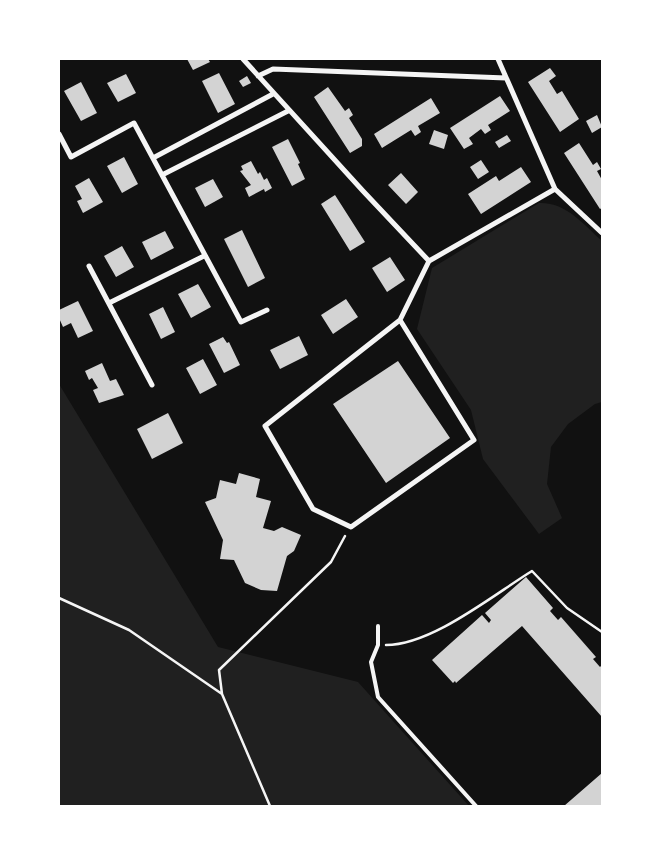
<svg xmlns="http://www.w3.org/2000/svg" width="661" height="865" viewBox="0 0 661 865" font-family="'Asap Condensed',sans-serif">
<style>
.green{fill:#202020}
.building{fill:#d3d3d3}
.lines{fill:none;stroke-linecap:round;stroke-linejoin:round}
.path{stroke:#f5f5f5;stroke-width:2.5}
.service{stroke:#f5f5f5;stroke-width:4}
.minor{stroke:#f5f5f5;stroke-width:5}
</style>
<rect width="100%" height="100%" fill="#111"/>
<path class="green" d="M539,203C566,202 583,224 602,241V402L595,404L568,424L551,447L547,484L562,518L539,534L483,459L471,410L417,329L432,268Z
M59,384L218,647L358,682L469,806H59Z"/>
<path class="building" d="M187,59H208L210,62L193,70Z
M550,68L556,76L549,81L557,94L562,91L579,119L560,132L528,82Z
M219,73L235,104L218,113L202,81Z
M126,74L136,93L118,102L107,83Z
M247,76L251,83L243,87L239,81Z
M81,82L97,113L81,121L64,91Z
M328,87L345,111L349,108L353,115L349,118L362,139V146L350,153L314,97Z
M500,96L510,111L488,125L491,130L485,134L481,129L469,138L473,144L464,149L450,128Z
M431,98L440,113L418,126L421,132L415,136L411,130L382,148L374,134Z
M597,115L602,127L592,133L586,121Z
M434,130L448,135L444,149L429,144Z
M507,135L511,141L499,148L495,142Z
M288,139L300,163L298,164L305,179L292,186L272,147Z
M579,143L593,165L597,162L601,169L597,171L602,180V208L600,209L564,153Z
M124,157L138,184L122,193L107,166Z
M481,160L489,172L478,179L470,167Z
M251,161L258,174L260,172L264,180L267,178L272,188L265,192L264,189L249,197L245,188L251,185L240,171L243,170L241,166Z
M521,167L531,182L481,214L468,194L496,176L499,181Z
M401,173L418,192L406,204L388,185Z
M89,178L103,202L83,213L77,201L82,199L75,186Z
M213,179L223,197L205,207L195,188Z
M335,195L365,242L350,251L321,204Z
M242,230L265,278L248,287L224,239Z
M165,231L174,248L151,260L142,242Z
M122,246L134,267L116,277L104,256Z
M390,257L405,280L387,292L372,268Z
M198,284L211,307L191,318L178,294Z
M346,299L358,317L333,334L321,315Z
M78,301L93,331L78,338L71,323L63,327L59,318V310Z
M163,307L175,332L161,339L149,314Z
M299,336L308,355L280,369L270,350Z
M223,337L227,343L229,342L240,365L224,373L209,344Z
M203,359L217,385L200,394L186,368Z
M398,361L450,438L386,483L333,404Z
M102,363L110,381L116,379L124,395L99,403L93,390L98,388L92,378L89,380L85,371Z
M168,413L183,443L152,459L137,429Z
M239,473L260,479L256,497L271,501L263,528L274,531L282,527L301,535L294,551L287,556L277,591L261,590L245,583L234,560L220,559L223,540L205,502L216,498L220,480L236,484Z
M526,577L553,608L550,611L558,620L561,617L596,657L593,659L600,667L602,665V717L522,626L456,683L455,681L453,683L432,660L482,615L489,623L491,620L485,613Z
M602,773V806H564Z"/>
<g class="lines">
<path class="path" d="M59,598L129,630L222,694L270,806
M386,645C432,645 493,595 532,571L567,608L602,632
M222,694L219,670L331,562L345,536"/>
<path class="service" d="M378,626V645L371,662L378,697L476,806"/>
<path class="minor" d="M243,59L363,191L429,261L555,189
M498,59L555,189L602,233
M258,76L273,69L506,78
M59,134L71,157L134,123L241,322L267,310
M153,158L273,94
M162,175L288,111
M89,266L152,385
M109,303L204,256
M400,320L474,440L351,527L313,509L265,426L400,320L429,261"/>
</g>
<rect width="661" height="865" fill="none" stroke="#ffffff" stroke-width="120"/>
</svg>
